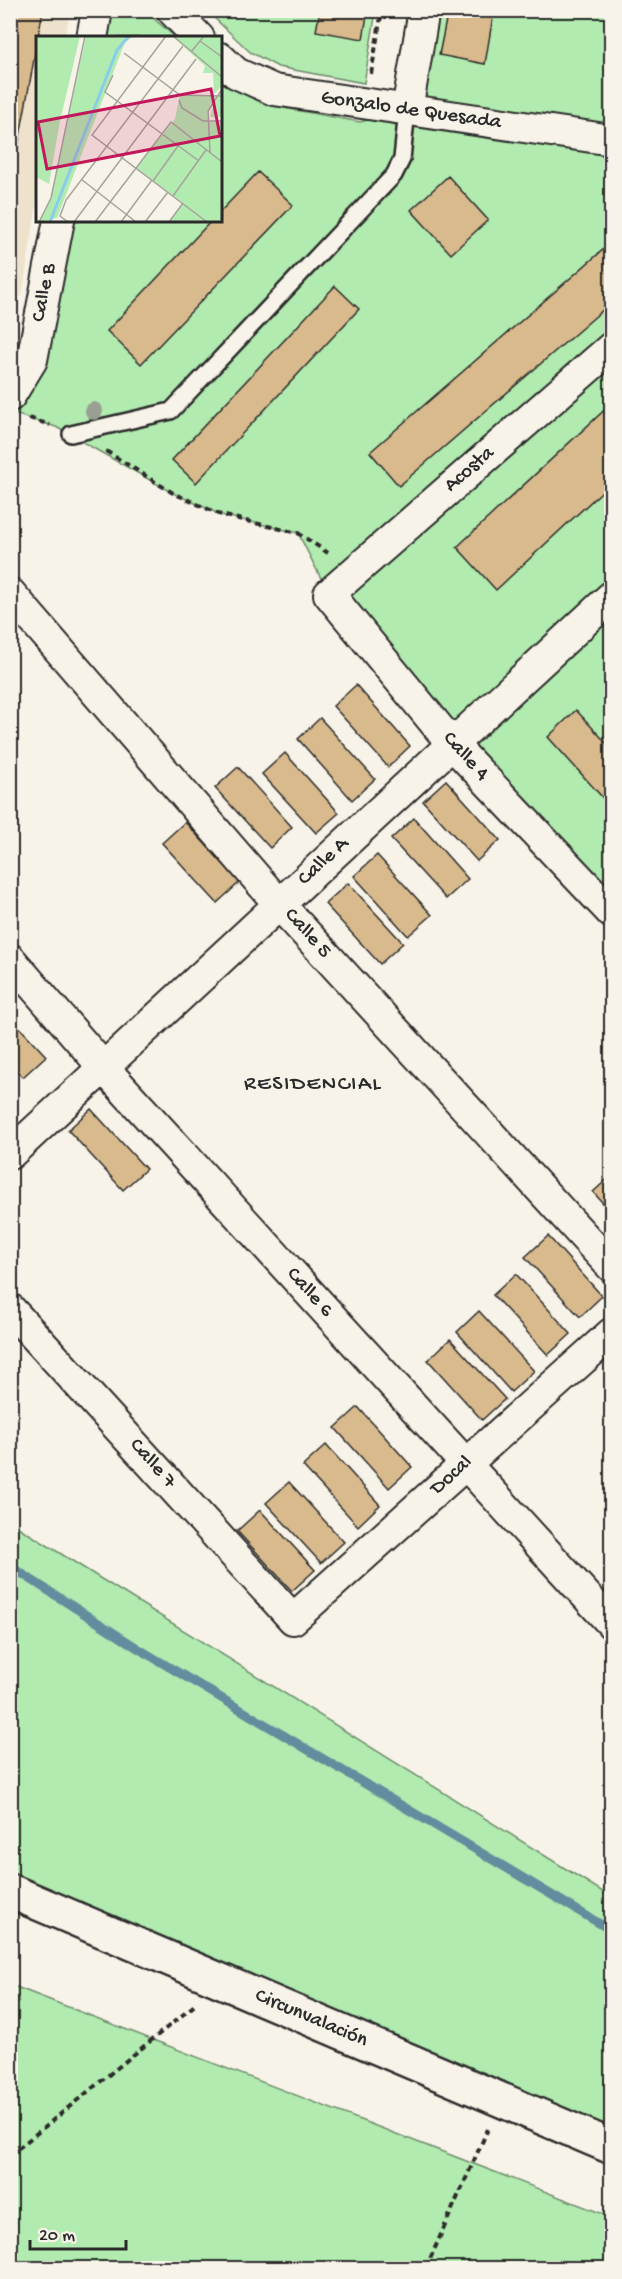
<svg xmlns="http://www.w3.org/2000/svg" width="622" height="2279" viewBox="0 0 622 2279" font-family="'Gochi Hand',sans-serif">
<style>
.built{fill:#eee2cd}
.green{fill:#b1ebaf;stroke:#6e8b6d;stroke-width:1.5}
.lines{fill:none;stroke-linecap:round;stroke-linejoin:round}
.stream{stroke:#638c9e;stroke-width:9}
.building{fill:#d9ba8d;stroke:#2b2b2b;stroke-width:1.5}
.service-casing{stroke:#2b2b2b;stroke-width:20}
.minor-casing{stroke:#2b2b2b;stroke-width:34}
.tertiary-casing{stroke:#2b2b2b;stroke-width:38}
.path{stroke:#2b2b2b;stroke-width:4;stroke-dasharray:6 4.5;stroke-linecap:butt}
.service{stroke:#f7f3e8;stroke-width:15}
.minor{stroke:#f7f3e8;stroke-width:30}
.tertiary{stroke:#f7f3e8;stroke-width:33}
.tree{fill:#999f92}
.labels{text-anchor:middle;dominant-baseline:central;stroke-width:4.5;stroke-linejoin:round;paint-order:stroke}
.street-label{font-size:21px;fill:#2b2b2b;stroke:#f7f3e8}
.neighbourhood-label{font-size:22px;letter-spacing:1.5px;fill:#2b2b2b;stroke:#f7f3e8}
.inset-river{fill:none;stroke:#88cdea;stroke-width:3}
.inset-road{fill:none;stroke:#a5a39c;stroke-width:1.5}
.view{fill:#c2185b;fill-opacity:0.15;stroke:#c2185b;stroke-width:3}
.inset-edge{fill:none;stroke:#2b2b2b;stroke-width:3}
</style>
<rect width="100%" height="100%" fill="#f7f3e8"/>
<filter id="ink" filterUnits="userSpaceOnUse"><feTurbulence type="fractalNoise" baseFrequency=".0167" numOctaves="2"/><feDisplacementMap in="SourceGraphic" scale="12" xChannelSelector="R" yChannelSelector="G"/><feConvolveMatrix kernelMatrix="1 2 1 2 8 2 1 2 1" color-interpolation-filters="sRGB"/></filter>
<g filter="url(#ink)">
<path class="built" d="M10,11H70L65,37L38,38L37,204L22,296L10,295Z"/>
<path class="green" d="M97,10L145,11L175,37L92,38Z
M207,11H376L364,83L278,67L250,52Z
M424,11H611V913L329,594L298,533L221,515L173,493L56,427L11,413V392L59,221L220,220L221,75L268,105L360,122L407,110Z
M10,1522L611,1897V2147L11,1888Z
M11,1985L611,2217V2268H11Z"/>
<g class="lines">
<path class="stream" d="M10,1566L139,1649L612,1931"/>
</g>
<path class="building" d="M10,10H43L16,158L10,157Z
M320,10H368L363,39L316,31Z
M448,10H494L485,64L439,55Z
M258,172L293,205L141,364L107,331L212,220H220V212Z
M448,176L488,220L451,254L411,210Z
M612,242V302L399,486L370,452Z
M335,286L359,309L196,483L172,460Z
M612,403V482L496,590L457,547Z
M356,685L410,746L388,767L333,706Z
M576,710L612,749V808L548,737Z
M320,718L375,779L352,800L298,739Z
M285,753L339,813L316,833L262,774Z
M238,767L292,827L270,848L215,788Z
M446,780L500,840L477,861L423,801Z
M414,818L468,879L446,899L391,839Z
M185,822L240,882L217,903L162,843Z
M377,855L432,915L408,936L354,876Z
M348,883L403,943L380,964L325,904Z
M10,1017L46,1056L23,1077L10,1063Z
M91,1109L146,1169L123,1190L68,1130Z
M612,1175V1213L593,1192Z
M548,1236L602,1296L580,1317L525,1257Z
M516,1274L571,1334L548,1355L493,1295Z
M479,1311L534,1371L511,1392L457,1332Z
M450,1339L505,1399L482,1420L428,1360Z
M358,1407L412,1467L389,1488L335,1428Z
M326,1445L380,1505L358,1526L303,1466Z
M289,1482L344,1542L321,1563L266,1503Z
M260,1510L315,1570L292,1591L237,1531Z"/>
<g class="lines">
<g class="service-casing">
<path id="service" d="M71,434L171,411L394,175L402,159L407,110"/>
</g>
<g class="minor-casing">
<path id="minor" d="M172,10L199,38
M92,38L97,10
M220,58L236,73L274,90L612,140
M407,110L424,10
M612,347L329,594L452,744L612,913
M10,396L32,360L59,220
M10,593L279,904L612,1267
M10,959L103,1067L612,1624
M10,1154L612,596
M10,1309L293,1619L612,1333"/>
</g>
<g class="tertiary-casing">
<path id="tertiary" d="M10,1891L612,2147"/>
</g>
<path class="path" d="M371,74L382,10
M29,418L50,425
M106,451L173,493L221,515L298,533L328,553
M10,2155L196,2004
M426,2268L488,2129"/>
<use href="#service" class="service"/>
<use href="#minor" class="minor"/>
<use href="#tertiary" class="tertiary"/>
</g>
<circle class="tree" cx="94" cy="411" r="9"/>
</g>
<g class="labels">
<g class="street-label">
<text transform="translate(411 111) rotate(8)">Gonzalo de Quesada</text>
<text transform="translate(45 293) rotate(-79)">Calle B</text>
<text transform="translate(470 470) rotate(-41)">Acosta</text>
<text transform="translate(465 757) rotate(48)">Calle 4</text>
<text transform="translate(324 862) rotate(-43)">Calle A</text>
<text transform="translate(307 934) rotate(48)">Calle 5</text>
<text transform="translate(309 1293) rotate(48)">Calle 6</text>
<text transform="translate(152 1464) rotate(48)">Calle 7</text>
<text transform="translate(452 1476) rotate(-42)">Docal</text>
<text transform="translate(311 2019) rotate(23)">Circunvalación</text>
</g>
<g class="neighbourhood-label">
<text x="313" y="1085">RESIDENCIAL</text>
</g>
</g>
<g transform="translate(36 36)">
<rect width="186" height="186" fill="#f7f3e8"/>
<path d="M44,0L24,85L13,148L0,141V0ZM50,0H98L89,6L21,182L3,186L15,162ZM186,0V50L178,58L177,37H167L169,30L137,1ZM186,55V81H174L180,61L171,75L172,85H186V186H133L147,167L100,132L139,83L144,59L180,60Z" fill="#b1ebaf"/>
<path class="inset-river" d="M14,186L81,14L93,0"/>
<path class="inset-road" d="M130,0L56,99L171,186M137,0L186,41M164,5L186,21M155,16L168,0M88,17L144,59L186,60M77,39L69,56L163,125M143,64L146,72L167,85H186M174,116L172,75L186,53M45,143L100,186M117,145L142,110M137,160L170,114M3,186L15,162L49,0M32,186L24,180L30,164L147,10M38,186L160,23M59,186L135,86L186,126M85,186L116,144M109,186L132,156M133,186L147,167"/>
<path class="view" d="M175,53L184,100L11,133L2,86Z"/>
<rect width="186" height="186" class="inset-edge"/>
</g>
<rect width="622" height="2279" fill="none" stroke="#f7f3e8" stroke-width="36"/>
<rect x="18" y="18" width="586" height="2243" fill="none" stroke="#2b2b2b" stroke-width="2" filter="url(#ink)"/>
<path d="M30 2240v9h96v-9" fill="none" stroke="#2b2b2b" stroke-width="3"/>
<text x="39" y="2240" font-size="18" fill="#2b2b2b" stroke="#f7f3e8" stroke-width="4.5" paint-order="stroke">20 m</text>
</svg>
